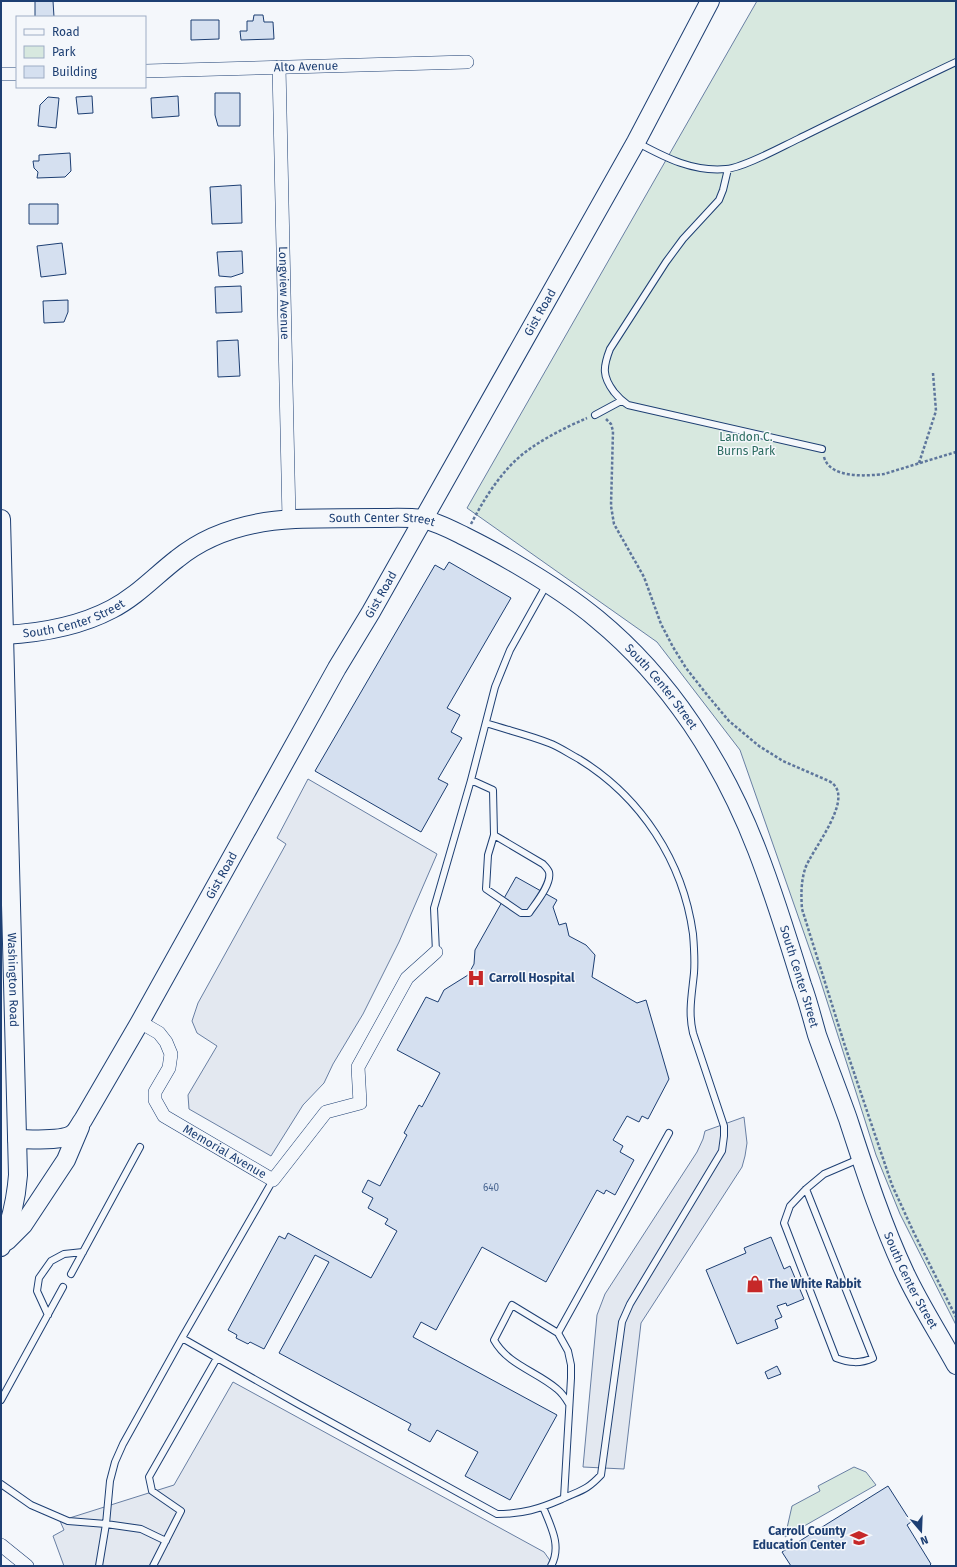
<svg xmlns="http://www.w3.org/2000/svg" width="957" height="1567" viewBox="0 0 957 1567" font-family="'Fira Sans',sans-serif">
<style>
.green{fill:#d7e8df;stroke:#687fa3}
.parking{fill:#e3e8f0;stroke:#687fa3}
.building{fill:#d5e0f0;stroke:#1d3f73}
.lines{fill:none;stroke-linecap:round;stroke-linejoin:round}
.lane-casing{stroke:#1d3f73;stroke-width:8}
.street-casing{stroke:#1d3f73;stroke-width:14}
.secondary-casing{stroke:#1d3f73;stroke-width:20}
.path{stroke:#5e769c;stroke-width:2.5;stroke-dasharray:3 2;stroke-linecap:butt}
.lane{stroke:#f4f7fb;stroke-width:6}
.street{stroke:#f4f7fb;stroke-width:13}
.secondary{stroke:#f4f7fb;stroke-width:18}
.labels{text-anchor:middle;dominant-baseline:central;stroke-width:3;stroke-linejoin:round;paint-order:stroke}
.number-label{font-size:10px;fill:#4b6792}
.street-label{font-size:12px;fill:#1d3f73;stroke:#f4f7fb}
.park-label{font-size:12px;fill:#2c6c60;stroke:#f4f7fb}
.poi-label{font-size:12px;font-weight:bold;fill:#1d3f73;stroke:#f4f7fb;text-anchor:start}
</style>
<rect width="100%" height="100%" fill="#f4f7fb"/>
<path class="green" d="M757,1H956V1325L900,1214L876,1155L819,976L740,750L657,642L467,508Z
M854,1467L866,1472L876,1485L785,1537L792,1506L820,1491L818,1486Z"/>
<path class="parking" d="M308,779L437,854L399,942L363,1014L333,1064L324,1083L303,1105L271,1156L189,1109L188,1095L217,1046L197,1033L192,1021L198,1003L286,844L277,838Z
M744,1117L747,1143L745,1156L742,1167L641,1323L624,1469L583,1467L597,1315L605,1294L697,1152L703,1139L705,1131Z
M233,1382L544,1552L554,1566H64L53,1536L64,1530L60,1521L174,1485Z"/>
<path class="building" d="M35,1H53L54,17H35Z
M254,15H263L264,22H273L274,39L241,40L240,31H247V21H253Z
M191,20H219V39L191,40Z
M215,93H240V126H218L215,115Z
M92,96L93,113L78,114L76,97Z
M178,96L179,116L152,118L151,98Z
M48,97L59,98L56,128L38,126L40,105Z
M70,153L71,171L65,177L37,178L38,172L34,168L33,161H39V155Z
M241,185L242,223L212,224L210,187Z
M29,204H58V224H29Z
M62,243L66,274L41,277L37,246Z
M242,251L243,273L231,277L219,276L217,252Z
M241,286L242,312L216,313L215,287Z
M68,300V312L64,322L44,323L43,301Z
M238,340L240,376L218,377L217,341Z
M449,562L511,598L447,708L460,715L451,732L462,738L438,779L448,784L421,832L315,771L435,565L444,570Z
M516,877L557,900L553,907L559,925L566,923L569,936L586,945L595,955L592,977L637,1003L646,1000L669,1079L648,1119L642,1116L639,1122L627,1116L613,1140L623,1146L620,1152L634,1160L615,1195L606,1190L604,1194L597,1190L546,1282L482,1247L436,1330L421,1322L413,1337L557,1415L510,1500L465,1476L478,1452L437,1430L430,1442L408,1430L411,1424L279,1353L329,1262L315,1255L264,1349L250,1342L248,1344L236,1338L237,1335L228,1330L279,1236L285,1239L288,1233L371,1278L397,1231L385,1224L388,1219L368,1208L373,1198L362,1192L368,1180L380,1186L407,1135L404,1133L419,1105L422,1107L440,1073L397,1050L426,997L438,1002L444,990L468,975L474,964L475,950Z
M771,1237L784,1269L790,1266L804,1299L787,1306L786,1303L777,1306L782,1317L775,1320L778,1328L737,1344L706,1270L746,1253L744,1248Z
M777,1366L781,1374L768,1379L765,1372Z
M888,1486L911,1522L907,1525L931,1564L929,1566H791L782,1552Z"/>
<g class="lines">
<g class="lane-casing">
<path id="lane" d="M638,143C666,158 693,172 726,169C743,168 781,147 798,139C851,113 903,87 956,62
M728,169L723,190L719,200L683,239L666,262L610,349C603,367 602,376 614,392C619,398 622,401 628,405L822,449
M595,415L621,401
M471,780L493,790L494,835L488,855L486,889L521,913H529C535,904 552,884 549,872C548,869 545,866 543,864L494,835
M436,952L434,908L471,780L495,687L510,650L547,584
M806,1189L873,1358C860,1364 849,1363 836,1358L784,1223L790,1206L806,1189L824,1174L859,1159
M71,1274L140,1147
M48,1315L37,1291L39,1278L51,1261L64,1254L83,1252
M558,1333L669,1133
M182,1338L217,1358
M1,1400L63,1287
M1,1484L31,1505L68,1521L106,1524L110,1481L115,1462L123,1444L182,1338L273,1180
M564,1498L571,1378V1365L568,1351L558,1333L512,1305L494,1340C508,1365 536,1371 557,1389C562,1393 566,1399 569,1404
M543,1507C551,1527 562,1546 551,1566
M99,1566L106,1524L141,1529L166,1541
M153,1566L181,1511L152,1491L149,1477L217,1358L298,1404L497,1514C523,1514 539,1509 562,1499C581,1490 586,1491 601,1475L622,1322L630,1304L722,1151L724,1136V1126L693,1033C688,1012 692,994 694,973C695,960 694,946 693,934C683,861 641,797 579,759C569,754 560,747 549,743C529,735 507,730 486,723"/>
</g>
<g class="street-casing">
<g id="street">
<path id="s1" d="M279,67L289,519"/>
<path id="s2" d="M145,71L467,62"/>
<path d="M1,74H17"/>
<path id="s3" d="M140,1022L159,1033L166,1042L171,1054L169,1068L155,1092V1100L164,1116L273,1180L326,1112L360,1103L358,1067L407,978L436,952"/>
<path d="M1,1545L27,1566"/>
</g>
</g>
<g class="secondary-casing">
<g id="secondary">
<path id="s4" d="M1,519L18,1175C16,1202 11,1222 1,1247"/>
<path id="s5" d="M4,635C41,633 78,627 112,609C137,596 155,576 177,559C210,532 253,521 295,519C323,518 350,518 378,518C392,518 408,517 422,519C437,522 450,529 464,536C482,545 499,554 516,564C545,581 572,598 597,619C670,679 723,762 757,850C774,894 788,939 802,985C808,1001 812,1018 817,1035C827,1063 838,1091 848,1119C865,1171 882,1224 905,1273C920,1305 939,1334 956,1365"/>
<path id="s6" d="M17,1139C31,1139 64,1142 74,1133C77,1130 80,1124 83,1120L140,1022L337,668L371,612L636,142L710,1"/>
<path d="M7,1241L23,1225L66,1160L80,1127"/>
</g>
</g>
<path class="path" d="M606,419L611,424L613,431L611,506L614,524L644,577L661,624L673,647L686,668L708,696L729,721L759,746L783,761L829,781C858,796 811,850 805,869C801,882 801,895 802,909L845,1046L892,1185L914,1233L956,1317
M824,457C830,479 867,476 884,474L956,452
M919,463L936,411L933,373
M471,524C483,501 497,478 516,460C534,443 564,428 587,418"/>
<use href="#lane" class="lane"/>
<use href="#street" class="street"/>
<use href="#secondary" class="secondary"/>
</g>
<defs>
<g id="hospital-bare" transform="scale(1.38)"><path d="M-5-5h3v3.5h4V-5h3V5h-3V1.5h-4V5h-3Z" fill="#c62828" stroke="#f4f7fb" stroke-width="2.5" paint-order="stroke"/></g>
<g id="shop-bare" transform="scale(1.38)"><path d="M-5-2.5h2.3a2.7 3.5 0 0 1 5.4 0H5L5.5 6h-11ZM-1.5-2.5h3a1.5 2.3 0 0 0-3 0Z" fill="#c62828" stroke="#f4f7fb" stroke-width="2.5" paint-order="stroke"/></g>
<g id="school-bare" transform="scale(1.38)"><path d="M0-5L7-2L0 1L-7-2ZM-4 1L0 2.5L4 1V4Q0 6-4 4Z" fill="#c62828" stroke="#f4f7fb" stroke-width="2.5" paint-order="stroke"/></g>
</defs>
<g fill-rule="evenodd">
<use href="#hospital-bare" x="476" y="978"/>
<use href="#shop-bare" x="755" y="1284"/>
<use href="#school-bare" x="859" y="1538"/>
</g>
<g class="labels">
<g class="number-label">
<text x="491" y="1188">640</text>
</g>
<g class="street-label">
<text stroke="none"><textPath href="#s2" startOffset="161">Alto Avenue</textPath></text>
<text stroke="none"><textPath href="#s1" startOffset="226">Longview Avenue</textPath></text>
<text stroke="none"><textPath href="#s6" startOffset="1002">Gist Road</textPath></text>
<text stroke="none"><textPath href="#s5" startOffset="408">South Center Street</textPath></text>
<text stroke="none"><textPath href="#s6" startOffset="678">Gist Road</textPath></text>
<text stroke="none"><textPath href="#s5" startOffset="72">South Center Street</textPath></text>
<text stroke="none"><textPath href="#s5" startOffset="744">South Center Street</textPath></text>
<text stroke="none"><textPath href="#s6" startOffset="355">Gist Road</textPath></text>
<text stroke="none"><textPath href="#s5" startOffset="1068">South Center Street</textPath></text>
<text stroke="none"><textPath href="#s4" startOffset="461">Washington Road</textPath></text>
<text stroke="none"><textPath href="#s3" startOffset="185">Memorial Avenue</textPath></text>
<text stroke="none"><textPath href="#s5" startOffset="1392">South Center Street</textPath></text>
</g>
<g class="park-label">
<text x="746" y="437">Landon C.<tspan x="746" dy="14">Burns Park</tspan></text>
</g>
<g class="poi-label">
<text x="489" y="978">Carroll Hospital</text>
<text x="768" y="1284">The White Rabbit</text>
<text x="846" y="1531" text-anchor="end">Carroll County<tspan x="846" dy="14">Education Center</tspan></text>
</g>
</g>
<rect width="957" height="1567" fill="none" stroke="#1d3f73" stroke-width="4"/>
<rect x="16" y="16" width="130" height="72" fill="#f4f7fb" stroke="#9eadc5"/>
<rect x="24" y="29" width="20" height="6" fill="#f4f7fb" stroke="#9eadc5"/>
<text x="52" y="36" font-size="12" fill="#1d3f73">Road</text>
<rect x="24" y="46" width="20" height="12" fill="#d7e8df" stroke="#9eadc5"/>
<text x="52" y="56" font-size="12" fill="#1d3f73">Park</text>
<rect x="24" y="66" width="20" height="12" fill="#d5e0f0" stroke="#9eadc5"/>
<text x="52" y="76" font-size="12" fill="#1d3f73">Building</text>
<g transform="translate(921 1531) rotate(161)" stroke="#f4f7fb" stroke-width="3" paint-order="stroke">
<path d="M0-3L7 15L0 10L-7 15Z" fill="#1d3f73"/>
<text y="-6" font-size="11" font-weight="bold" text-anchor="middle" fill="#1d3f73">N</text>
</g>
</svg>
